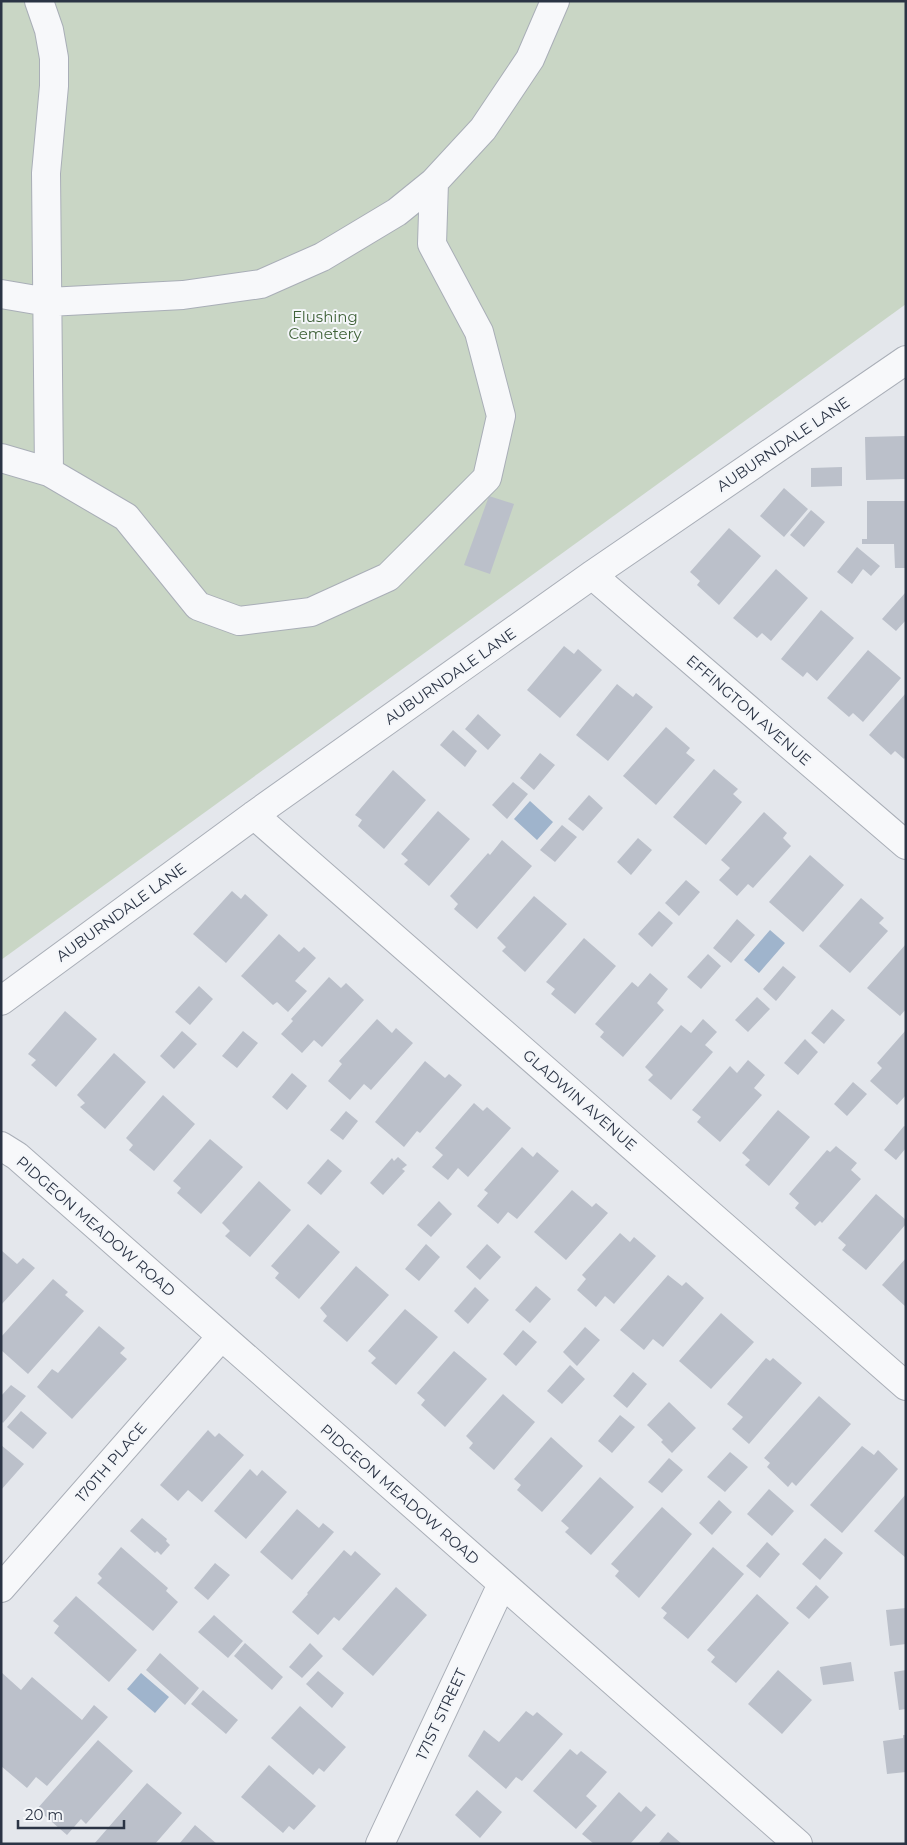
<svg xmlns="http://www.w3.org/2000/svg" width="907" height="1845" viewBox="0 0 907 1845" font-family="Montserrat,sans-serif">
<style>
.green{fill:#c9d6c5}
.water{fill:#9fb4cc}
.building{fill:#bbc0ca}
.lines{fill:none;stroke-linecap:round;stroke-linejoin:round}
.minor-casing{stroke:#a9aeb7;stroke-width:30}
.minor{stroke:#f7f8fa;stroke-width:28}
.labels{text-anchor:middle;dominant-baseline:central;stroke-width:4;stroke-linejoin:round;paint-order:stroke}
.park-label{font-size:15px;fill:#3f6138;stroke:#f4f6f9}
.street-label{font-size:15px;fill:#2b3445;stroke:#f4f6f9}
</style>
<rect width="100%" height="100%" fill="#e4e7ec"/>
<path class="green" d="M1,1H906V304L1,960Z"/>
<path class="water" d="M530,801L553,822L537,840L514,819Z
M770,930L785,943L759,973L744,960Z
M141,1673L169,1697L155,1713L127,1689Z"/>
<path class="building" d="M906,436V479L866,480L865,437Z
M842,467V486L811,487V468Z
M784,488L808,509L784,537L760,516Z
M489,496L514,504L490,574L464,565Z
M867,501H906V568H895L894,544H862V539H867Z
M811,510L825,522L804,547L790,535Z
M729,528L761,556L719,605L697,585L700,581L690,572Z
M857,547L880,566L871,576L863,569L852,584L837,572Z
M776,569L808,598L771,641L762,633L757,638L733,618Z
M905,593L906,620L896,631L882,619Z
M821,610L854,638L817,681L807,672L803,677L781,659Z
M564,646L574,654L578,649L602,670L560,718L527,690Z
M868,650L901,678L863,722L853,713L849,717L827,698Z
M617,684L633,697L636,693L653,707L608,761L576,735Z
M906,693V757L904,759L895,751L891,755L869,735Z
M478,714L501,735L488,750L465,729Z
M666,727L690,748L686,753L695,760L656,805L623,776Z
M453,730L477,751L465,767L440,745Z
M540,753L555,765L534,790L520,778Z
M714,769L738,789L733,794L742,802L706,845L673,817Z
M393,770L426,800L384,849L358,826L362,820L355,815Z
M513,782L528,794L507,819L492,805Z
M589,795L603,808L583,831L568,819Z
M438,811L470,839L429,886L404,864L408,860L401,854Z
M764,812L787,833L783,838L791,846L753,888L748,884L737,896L719,880L730,868L721,860Z
M562,825L577,837L555,862L540,850Z
M638,838L652,850L631,875L617,862Z
M502,840L532,866L477,929L454,909L458,904L450,896L488,853L490,855Z
M810,855L844,885L803,932L769,902Z
M686,880L700,892L679,916L665,903Z
M232,891L241,899L245,894L268,915L226,963L193,934Z
M534,896L567,924L525,972L502,951L506,947L497,938Z
M861,898L884,918L879,923L888,931L850,973L819,946Z
M659,911L673,923L652,947L638,934Z
M737,919L755,935L731,963L713,948Z
M279,934L299,952L304,947L316,958L295,981L307,991L288,1012L277,1002L273,1005L241,976Z
M584,938L616,966L575,1014L551,994L555,989L546,982Z
M906,944V1009L900,1016L867,988Z
M708,954L721,966L701,989L687,977Z
M783,966L796,977L776,1001L763,989Z
M650,973L668,989L657,1003L664,1010L623,1057L600,1037L604,1032L595,1024L632,982L638,987Z
M329,977L341,988L346,983L364,1000L322,1047L314,1040L302,1053L281,1034L293,1021L291,1019Z
M199,986L213,999L190,1025L175,1012Z
M757,997L770,1009L748,1032L735,1020Z
M832,1009L845,1020L824,1044L811,1033Z
M65,1011L97,1039L56,1087L31,1065L36,1060L28,1054Z
M377,1019L392,1033L396,1028L413,1043L371,1090L364,1084L350,1100L328,1081L342,1064L339,1061Z
M703,1019L717,1032L705,1045L713,1052L671,1100L648,1080L653,1075L645,1067L681,1025L691,1033Z
M906,1030V1095L897,1105L870,1081L882,1068L877,1063Z
M182,1031L197,1044L174,1069L160,1056Z
M243,1031L258,1043L237,1068L222,1056Z
M805,1039L818,1052L798,1075L784,1063Z
M114,1053L146,1082L105,1129L80,1107L85,1103L77,1095Z
M748,1060L765,1075L754,1088L762,1095L720,1142L697,1122L701,1117L692,1110L730,1066L737,1073Z
M425,1061L445,1078L449,1074L462,1085L420,1133L417,1131L404,1147L375,1122Z
M292,1073L307,1086L287,1110L272,1097Z
M853,1082L867,1094L847,1116L834,1104Z
M163,1095L195,1124L154,1171L129,1150L133,1145L126,1138Z
M474,1103L483,1111L487,1107L511,1128L468,1177L458,1168L448,1180L432,1167L443,1155L435,1148Z
M778,1110L810,1137L769,1186L745,1165L750,1160L742,1153Z
M346,1111L358,1121L343,1140L330,1130Z
M904,1126L906,1127V1148L896,1160L884,1150Z
M210,1139L243,1167L201,1214L177,1193L181,1188L173,1181Z
M836,1146L857,1163L851,1170L861,1179L822,1223L820,1221L815,1226L795,1208L799,1203L789,1194L827,1150L830,1152Z
M522,1147L533,1157L537,1152L559,1171L517,1219L508,1212L498,1224L477,1206L488,1193L484,1190Z
M398,1157L407,1165L402,1169L405,1171L383,1195L370,1183L392,1158L394,1161Z
M328,1159L342,1171L321,1195L307,1183Z
M259,1181L291,1210L250,1257L225,1236L230,1231L222,1223Z
M572,1190L592,1207L596,1203L608,1213L566,1260L534,1232Z
M876,1194L906,1220V1224L866,1270L842,1250L846,1245L838,1238Z
M439,1201L452,1214L431,1237L417,1225Z
M308,1224L340,1252L299,1299L275,1278L279,1273L271,1266Z
M620,1233L630,1242L634,1237L656,1256L614,1304L605,1296L596,1307L577,1290L586,1279L582,1275Z
M426,1244L440,1257L419,1281L405,1269Z
M487,1244L501,1257L480,1280L466,1267Z
M1,1250L17,1264L23,1258L35,1268L1,1305Z
M906,1258V1307L882,1285Z
M356,1266L389,1295L347,1342L323,1321L327,1316L320,1308Z
M668,1275L682,1286L686,1282L704,1298L663,1347L653,1339L644,1350L620,1330Z
M53,1279L68,1292L65,1295L84,1311L28,1374L1,1350V1337Z
M536,1286L551,1299L530,1323L515,1310Z
M475,1287L489,1300L468,1324L454,1311Z
M405,1309L438,1337L396,1385L371,1363L376,1358L368,1351Z
M721,1313L754,1342L711,1389L679,1361Z
M99,1326L125,1348L120,1353L127,1359L72,1419L37,1387L52,1369L58,1373Z
M585,1327L600,1340L577,1366L563,1352Z
M523,1330L537,1342L516,1366L503,1354Z
M454,1351L487,1379L445,1427L421,1405L425,1400L417,1393Z
M766,1358L770,1361L773,1358L802,1383L749,1444L732,1429L743,1417L727,1404Z
M570,1365L585,1379L562,1404L547,1391Z
M633,1372L647,1384L627,1408L613,1396Z
M11,1385L26,1396L3,1423L1,1421V1396Z
M503,1394L535,1422L494,1470L469,1448L473,1443L466,1436Z
M819,1396L851,1424L796,1486L792,1482L788,1487L767,1467L770,1463L764,1458Z
M669,1402L696,1428L672,1453L661,1442L663,1440L647,1425Z
M21,1411L47,1433L33,1449L7,1427Z
M620,1415L635,1427L612,1453L598,1441Z
M208,1430L215,1437L219,1433L244,1455L202,1502L188,1490L178,1501L160,1485Z
M551,1437L583,1466L542,1512L517,1490L521,1485L514,1479Z
M1,1445L24,1464L1,1490Z
M862,1446L874,1455L878,1450L898,1469L842,1533L810,1505Z
M730,1452L748,1467L725,1492L707,1477Z
M669,1458L683,1470L662,1493L648,1482Z
M250,1469L257,1476L262,1470L287,1492L246,1539L214,1511Z
M600,1477L634,1507L591,1555L565,1532L569,1528L561,1521Z
M769,1489L794,1511L772,1536L747,1514Z
M906,1494V1558L874,1531Z
M719,1500L732,1512L712,1535L699,1523Z
M662,1507L692,1534L639,1598L615,1576L619,1571L611,1564Z
M297,1509L319,1528L323,1523L334,1532L292,1580L260,1552Z
M142,1518L167,1539L166,1541L170,1545L161,1555L157,1551L155,1553L130,1531Z
M825,1538L843,1553L820,1580L802,1564Z
M767,1542L780,1554L760,1578L746,1566Z
M121,1547L168,1588L166,1591L178,1602L153,1631L97,1583L102,1578L98,1574Z
M713,1547L744,1574L688,1639L663,1618L667,1613L661,1608Z
M344,1550L351,1556L355,1551L381,1574L339,1621L334,1617L318,1635L292,1612L308,1594L307,1593Z
M215,1563L230,1575L208,1600L194,1588Z
M816,1585L829,1597L809,1619L796,1608Z
M396,1587L427,1615L373,1676L342,1649Z
M757,1594L789,1623L736,1683L711,1662L715,1657L707,1650Z
M76,1596L137,1650L109,1682L54,1633L59,1626L53,1621Z
M906,1608V1644L890,1646L886,1610Z
M214,1615L243,1641L228,1658L198,1632Z
M245,1643L283,1677L272,1690L234,1656Z
M310,1643L323,1656L302,1678L289,1667Z
M160,1653L199,1688L185,1705L146,1670Z
M851,1662L854,1681L823,1685L820,1667Z
M778,1670L812,1700L782,1734L748,1704Z
M906,1670V1709L899,1710L894,1672Z
M318,1671L344,1693L332,1708L306,1684Z
M1,1672L21,1690L32,1677L82,1720L94,1705L108,1717L47,1786L36,1777L27,1788L1,1766Z
M203,1690L238,1720L226,1734L191,1704Z
M300,1706L346,1747L324,1772L319,1768L313,1775L271,1738Z
M526,1711L533,1716L537,1712L563,1734L522,1781L516,1777L506,1789L468,1756L484,1730L499,1742Z
M903,1735H906V1772L887,1774L883,1741L903,1738Z
M98,1740L133,1771L86,1824L81,1819L67,1835L37,1809Z
M570,1749L577,1755L581,1751L607,1772L586,1796L597,1806L576,1829L533,1791Z
M269,1765L316,1806L294,1830L289,1826L283,1833L241,1797Z
M147,1783L182,1813L155,1844H94Z
M477,1790L502,1812L480,1838L455,1815Z
M619,1792L641,1812L646,1806L656,1815L630,1844H594L582,1834Z
M195,1825L217,1844H179Z
M668,1832L682,1844H658Z"/>
<g class="lines">
<g class="minor-casing">
<path id="minor" d="M39,1L49,30L54,58V86L46,173L49,472
M1,294L48,302L183,295L261,284L322,257L397,212L434,182
M1,458L49,472L126,517L198,606L239,621L311,612L388,577L487,478L501,416L479,332L432,244L434,182L483,129L530,59L555,1
M592,575L906,845
M254,815L906,1386
M1,1001L254,815L592,575L906,360
M1,1146L17,1156L798,1844
M1,1588L221,1337
M380,1844L502,1584"/>
</g>
<use href="#minor" class="minor"/>
</g>
<g class="labels">
<g class="park-label">
<text x="325" y="316">Flushing<tspan x="325" dy="17">Cemetery</tspan></text>
</g>
<g class="street-label">
<text transform="translate(783 444) rotate(-34)">AUBURNDALE LANE</text>
<text transform="translate(450 676) rotate(-35)">AUBURNDALE LANE</text>
<text transform="translate(749 710) rotate(41)">EFFINGTON AVENUE</text>
<text transform="translate(121 912) rotate(-36)">AUBURNDALE LANE</text>
<text transform="translate(580 1100) rotate(41)">GLADWIN AVENUE</text>
<text transform="translate(96 1226) rotate(41)">PIDGEON MEADOW ROAD</text>
<text transform="translate(111 1462) rotate(-49)">170TH PLACE</text>
<text transform="translate(400 1494) rotate(41)">PIDGEON MEADOW ROAD</text>
<text transform="translate(441 1714) rotate(-65)">171ST STREET</text>
</g>
</g>
<rect width="907" height="1845" fill="none" stroke="#2b3445" stroke-width="5"/>
<path d="M18 1820v8h106v-8" fill="none" stroke="#2b3445" stroke-width="2.5"/>
<text x="25" y="1820" font-size="15" fill="#2b3445" stroke="#f4f6f9" stroke-width="4" paint-order="stroke">20 m</text>
</svg>
